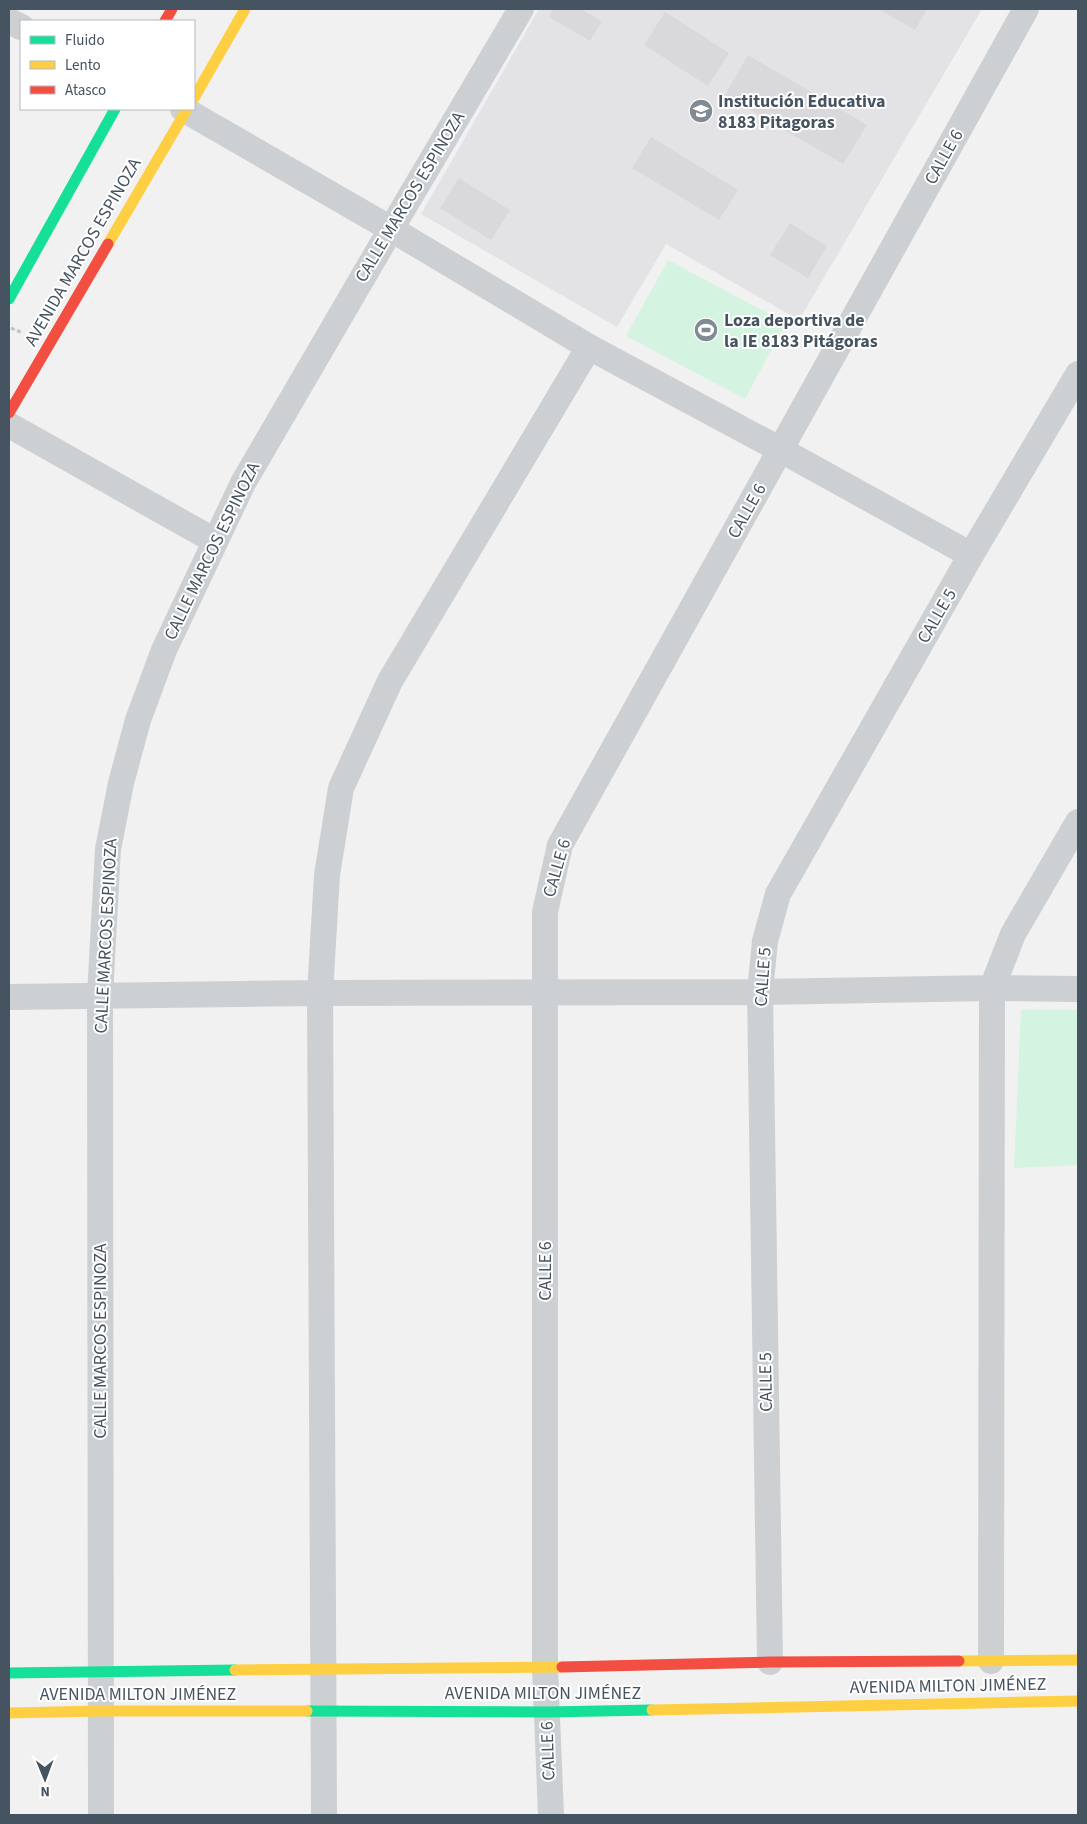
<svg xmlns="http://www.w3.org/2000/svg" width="1087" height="1824" viewBox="0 0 1087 1824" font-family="'Source Sans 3',sans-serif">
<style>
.education{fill:#e3e2e4}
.green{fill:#d4f3e1}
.building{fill:#d9d9db}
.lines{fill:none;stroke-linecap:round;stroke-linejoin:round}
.path{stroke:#b9c7c4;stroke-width:3;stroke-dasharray:4 2.5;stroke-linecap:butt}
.street{stroke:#cdd0d3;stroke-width:26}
.fast{stroke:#16e098;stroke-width:11}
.slow{stroke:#ffcf43;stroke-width:11}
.jam{stroke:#f24e42;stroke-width:11}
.labels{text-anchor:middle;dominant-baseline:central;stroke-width:4;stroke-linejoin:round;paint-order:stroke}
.poi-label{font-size:18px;font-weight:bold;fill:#465360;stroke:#fff;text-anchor:start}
.street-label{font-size:18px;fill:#465360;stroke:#fff}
</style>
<rect width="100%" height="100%" fill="#f2f1f1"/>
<path class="education" d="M539,9H982L799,320L666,244L617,327L421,214Z"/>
<path class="green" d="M668,260L786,323L745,399L626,336Z
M1021,1010H1078V1165L1014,1168Z"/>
<path class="building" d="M553,9H581L602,21L590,41L549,17Z
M878,9H927L915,30Z
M665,12L729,53L708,86L644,45Z
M748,55L867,125L843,164L725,95Z
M651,137L738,190L719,220L632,168Z
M459,178L510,210L491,240L440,208Z
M790,223L827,246L808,278L770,255Z"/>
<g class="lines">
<path class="path" d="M11,328L23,333"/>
<path class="street" d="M9,21L21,27
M183,109L391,229L589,347L781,450L971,555
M9,425L215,541
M9,997L320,993L760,992L992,988L1078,989
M991,1661L992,988L1013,934L1078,822
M770,1662L760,992L765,941L778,894L971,555L1078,374
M101,1815L100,996L108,849L121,783L138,720L164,650L243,483L391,229L521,9
M324,1815L320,993L327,875L341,788L390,681L589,347
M551,1815L545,1667V912L560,845L1026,9"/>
<path class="fast" d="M9,299L115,109
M9,1673L235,1670
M307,1711L547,1712L652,1710"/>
<path class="slow" d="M194,98L245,9
M108,244L187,109
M959,1661L1078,1660
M235,1670L562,1667
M652,1710L1078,1701
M9,1713L100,1711H307"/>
<path class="jam" d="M165,21L172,9
M9,413L108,244
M562,1667L770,1662L959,1661"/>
</g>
<defs>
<g id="school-disc" transform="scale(1.25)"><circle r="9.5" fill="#828a93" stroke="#fff"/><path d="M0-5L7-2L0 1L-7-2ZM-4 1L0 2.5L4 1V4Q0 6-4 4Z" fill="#fff"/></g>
<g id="stadium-disc" transform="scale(1.25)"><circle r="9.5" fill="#828a93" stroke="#fff"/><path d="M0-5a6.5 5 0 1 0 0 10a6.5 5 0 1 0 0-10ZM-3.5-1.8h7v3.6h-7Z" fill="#fff"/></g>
</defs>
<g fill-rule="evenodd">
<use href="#school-disc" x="701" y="111"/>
<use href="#stadium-disc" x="706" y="330"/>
</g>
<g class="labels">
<g class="poi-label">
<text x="718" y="101">Institución Educativa<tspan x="718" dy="21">8183 Pitagoras</tspan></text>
<text x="724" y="320">Loza deportiva de<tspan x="724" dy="21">la IE 8183 Pitágoras</tspan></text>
</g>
<g class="street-label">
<text transform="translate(944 157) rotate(-61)">CALLE 6</text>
<text transform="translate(410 197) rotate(-59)">CALLE MARCOS ESPINOZA</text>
<text transform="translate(83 252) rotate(-60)">AVENIDA MARCOS ESPINOZA</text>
<text transform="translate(747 511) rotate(-61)">CALLE 6</text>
<text transform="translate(212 551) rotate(-64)">CALLE MARCOS ESPINOZA</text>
<text transform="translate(937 616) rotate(-60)">CALLE 5</text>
<text transform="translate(557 868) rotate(-74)">CALLE 6</text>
<text transform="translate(106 936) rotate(-87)">CALLE MARCOS ESPINOZA</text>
<text transform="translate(763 977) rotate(-86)">CALLE 5</text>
<text transform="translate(545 1271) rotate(-90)">CALLE 6</text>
<text transform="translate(100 1341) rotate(-90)">CALLE MARCOS ESPINOZA</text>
<text transform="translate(766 1382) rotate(-91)">CALLE 5</text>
<text transform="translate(948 1686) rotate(-1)">AVENIDA MILTON JIMÉNEZ</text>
<text x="543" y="1693">AVENIDA MILTON JIMÉNEZ</text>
<text x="138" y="1694">AVENIDA MILTON JIMÉNEZ</text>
<text transform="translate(548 1751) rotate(-92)">CALLE 6</text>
</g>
</g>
<rect width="1087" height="1824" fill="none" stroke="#465360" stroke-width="20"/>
<rect x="20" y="20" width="175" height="90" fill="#ffffff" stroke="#b5babf"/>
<rect x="30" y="36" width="25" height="8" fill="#16e098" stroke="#b5babf"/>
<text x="65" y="45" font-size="15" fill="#465360">Fluido</text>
<rect x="30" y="61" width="25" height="8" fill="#ffcf43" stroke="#b5babf"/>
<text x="65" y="70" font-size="15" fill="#465360">Lento</text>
<rect x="30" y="86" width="25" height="8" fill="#f24e42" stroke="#b5babf"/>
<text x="65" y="95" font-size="15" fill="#465360">Atasco</text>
<g transform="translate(45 1779) rotate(179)" stroke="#ffffff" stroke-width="4" paint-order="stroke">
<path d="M0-4L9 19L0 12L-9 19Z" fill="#465360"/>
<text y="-8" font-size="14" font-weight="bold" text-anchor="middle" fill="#465360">N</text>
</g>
</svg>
